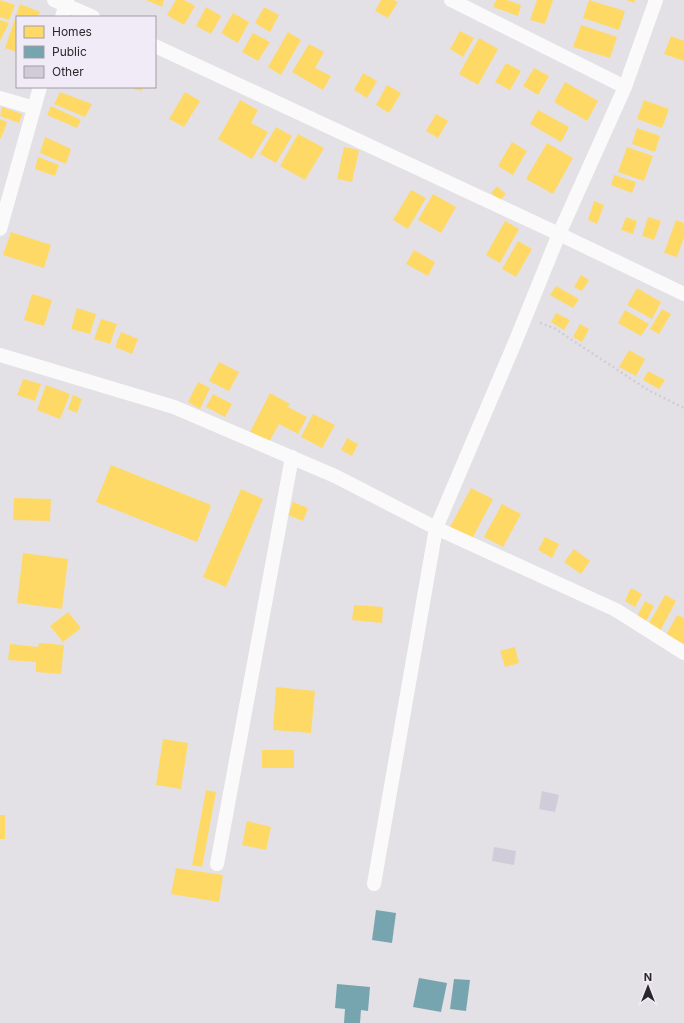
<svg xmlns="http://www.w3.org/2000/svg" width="684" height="1023" viewBox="0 0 684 1023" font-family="Inter,sans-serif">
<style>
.homes{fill:#ffd966}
.public{fill:#76a5af}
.building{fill:#d1ccd9}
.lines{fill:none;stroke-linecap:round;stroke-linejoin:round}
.path{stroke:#cfcfd0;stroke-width:2.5;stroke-dasharray:2 3;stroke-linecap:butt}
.street{stroke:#fbfafb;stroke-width:14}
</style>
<rect width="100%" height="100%" fill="#e3e1e6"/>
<path class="homes" d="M0,0L15,5L9,20L0,17Z
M146,0H164L162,7Z
M176,0H184L195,6L184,25L167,15Z
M381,0H394L398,2L388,18L375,11Z
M496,0H507L521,5L518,16L493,7Z
M537,0H553L545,24L530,20Z
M589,0L625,11L619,30L583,18Z
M626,0H635L634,3Z
M20,4L40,12L38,17H17V52L5,48Z
M206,7L221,16L211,34L196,26Z
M264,7L279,15L270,32L255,23Z
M233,13L249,22L238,43L221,33Z
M0,20L9,23L0,41Z
M581,25L617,37L610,58L573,47Z
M460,31L474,38L463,57L450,49Z
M288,32L301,40L281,75L268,67Z
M253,33L270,42L258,61L242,52Z
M671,36L684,41V61L664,54Z
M479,38L498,49L478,85L459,74Z
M309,44L324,52L315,68L331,76L323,90L292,72Z
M506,63L521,71L510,90L495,82Z
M534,68L549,76L538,95L523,86Z
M363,73L377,81L367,98L354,90Z
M565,82L598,101L587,121L554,102Z
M387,85L401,93L389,113L376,105Z
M135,87H143L142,91L134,89Z
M60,92L92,104L85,117L54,104Z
M185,92L200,101L184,127L169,119Z
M240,100L258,110L251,123L268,132L252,159L218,139Z
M644,100L669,109L662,128L637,119Z
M51,106L81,120L77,128L47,115Z
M2,107L22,114L19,123L0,116Z
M538,110L569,127L561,142L530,124Z
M436,114L448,121L438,138L426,131Z
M0,119L7,122L3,134L0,139V134H3L0,133Z
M276,127L292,136L276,163L260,154Z
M637,128L660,136L655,152L632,144Z
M298,134L324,148L305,180L280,166Z
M45,137L71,149L66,164L40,153Z
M512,142L527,151L513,175L498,166Z
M547,143L573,158L553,194L526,179Z
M344,147L359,150L352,182L337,179Z
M627,147L653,156L644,181L618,172Z
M38,157L59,165L55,176L35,169Z
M614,175L636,182L632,193L611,185Z
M497,186L506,194L500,200L491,193Z
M411,190L426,198L408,229L393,220Z
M433,194L456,207L441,233L418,220Z
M594,201L604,205L597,224L588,220Z
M626,217L637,221L633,234L621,230Z
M648,217L661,221L654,240L642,236Z
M676,220L684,223V237L677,257L664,253Z
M505,221L519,229L500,263L486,255Z
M11,232L51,245L44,268L3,255Z
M518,241L532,249L516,277L502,269Z
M414,250L435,262L428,276L406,264Z
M581,275L589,280L582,291L574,287Z
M556,286L579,299L573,308L550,295Z
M637,288L661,302L652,319L627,305Z
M32,294L52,300L44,326L24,320Z
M77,308L96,314L90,334L71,329Z
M662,309L671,314L659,334L650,329Z
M625,310L649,324L641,336L618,323Z
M556,313L570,320L564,330L551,322Z
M101,319L117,324L110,344L94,339Z
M580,324L589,329L582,342L573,337Z
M121,332L138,339L132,354L115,347Z
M629,350L645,359L636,376L619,367Z
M219,362L239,372L229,391L209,381Z
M648,371L665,380L659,389L643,380Z
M23,379L41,384L35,401L17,395Z
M198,382L210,388L200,409L188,402Z
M46,385L70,394L60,419L37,410Z
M270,393L290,404L288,407L307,417L298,434L279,424L269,442L250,432Z
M213,394L232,404L225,417L206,407Z
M73,395L82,399L77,413L68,409Z
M313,414L335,425L322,448L301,437Z
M347,438L358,444L352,456L341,450Z
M111,465L211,505L197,542L96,502Z
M471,488L493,499L472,539L450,527Z
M241,489L263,499L226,587L203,577Z
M14,498L51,499L50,521L13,520Z
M293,502L308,508L303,521L288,515Z
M502,504L521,514L503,547L484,537Z
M545,537L559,544L552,558L538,550Z
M574,549L590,561L581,574L564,562Z
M23,553L68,559L62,609L17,603Z
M631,588L642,594L635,607L625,601Z
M665,595L676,601L660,631L648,625Z
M645,601L654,606L644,625L635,620Z
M354,605L383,607L382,623L352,620Z
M68,612L81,628L63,642L50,626Z
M677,615L684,618V644L666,635Z
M39,643L64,645L61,674L36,672V662L8,660L10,644L38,647L37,652Z
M515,647L519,663L505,667L500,651Z
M276,687L315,691L311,733L273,730Z
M163,739L188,743L181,789L156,785Z
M262,750H294V768H262Z
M206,790L216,792L202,867L192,865Z
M0,815H5V839H0Z
M247,821L271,827L266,850L242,845Z
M176,868L223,875L219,902L171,894Z"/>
<path class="public" d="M376,910L396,913L392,943L372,940Z
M419,978L447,983L441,1012L413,1007Z
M454,979L470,980L466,1011L450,1009Z
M337,984L370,987L368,1011L361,1010L360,1023H344L345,1009L335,1008Z"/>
<path class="building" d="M542,791L559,795L555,812L539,809Z
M494,847L516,851L514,865L492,861Z"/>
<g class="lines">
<path class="path" d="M540,323L554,328L648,390L684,408"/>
<path class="street" d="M54,0L93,17
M451,0L625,87
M62,17L67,0
M155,46L559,234L684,294
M0,98L34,108
M0,229L40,87
M0,355L174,407L335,476L436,528L616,610L684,653
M217,864L292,457
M374,884L436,528L516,340L559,234L625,87L656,0"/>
</g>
<rect x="16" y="16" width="140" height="72" fill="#f0ebf6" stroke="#a19da5"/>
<rect x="24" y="26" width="20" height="12" fill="#ffd966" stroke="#a19da5"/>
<text x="52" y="36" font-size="12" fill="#2a282c">Homes</text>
<rect x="24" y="46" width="20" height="12" fill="#76a5af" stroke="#a19da5"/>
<text x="52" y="56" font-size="12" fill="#2a282c">Public</text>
<rect x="24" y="66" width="20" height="12" fill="#d1ccd9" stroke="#a19da5"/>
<text x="52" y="76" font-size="12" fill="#2a282c">Other</text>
<g transform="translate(648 987)" stroke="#f0ebf6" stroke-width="3" paint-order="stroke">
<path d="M0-3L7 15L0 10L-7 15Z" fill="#2a282c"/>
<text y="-6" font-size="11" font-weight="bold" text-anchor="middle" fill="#2a282c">N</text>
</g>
</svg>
